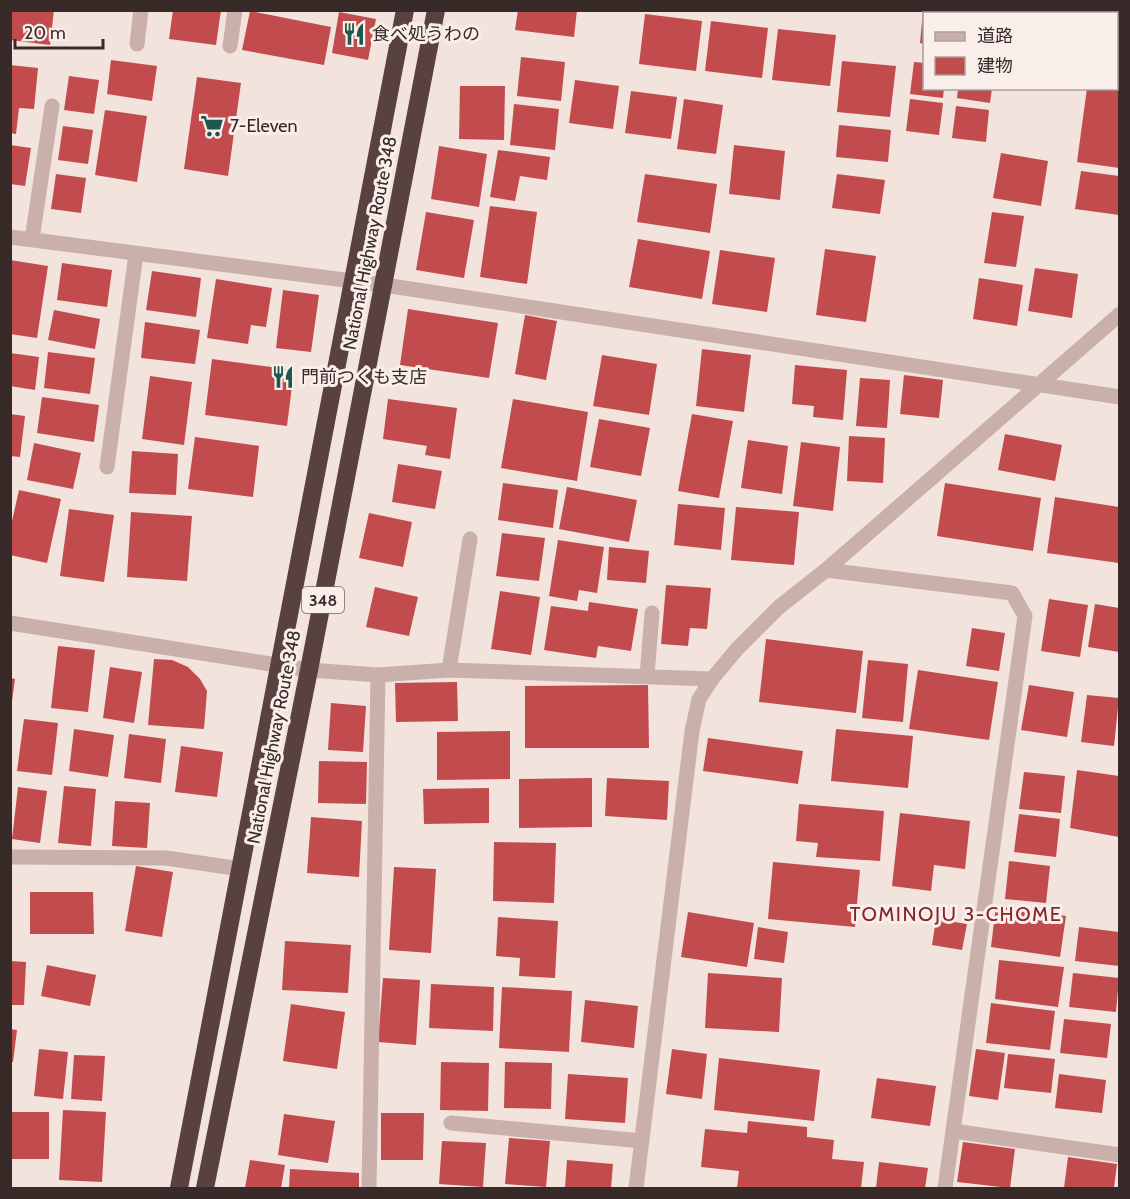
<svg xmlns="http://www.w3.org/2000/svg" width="1130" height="1199" viewBox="0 0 1130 1199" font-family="Cabin,'Noto Sans JP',sans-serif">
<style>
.building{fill:#c24b4e}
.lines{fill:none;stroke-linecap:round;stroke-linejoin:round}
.lane{stroke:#cab0aa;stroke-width:15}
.street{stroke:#cab0aa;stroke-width:15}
.highway{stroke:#584140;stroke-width:18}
.labels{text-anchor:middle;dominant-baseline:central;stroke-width:6;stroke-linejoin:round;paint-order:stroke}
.shield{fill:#f9eeea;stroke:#716563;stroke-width:1.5}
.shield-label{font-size:16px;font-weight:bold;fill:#372a29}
.poi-label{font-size:18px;fill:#372a29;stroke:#f9eeea;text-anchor:start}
.street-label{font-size:18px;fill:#372a29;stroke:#f9eeea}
.neighbourhood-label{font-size:20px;letter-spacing:1.5px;fill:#842528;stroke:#f9eeea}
</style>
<rect width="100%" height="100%" fill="#f2e3dd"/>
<path class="building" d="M10,10H54L50,45L10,40Z
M173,10H221L216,45L169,39Z
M518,10H577L574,37L515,30Z
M923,10H969V14H924V44L920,43Z
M250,11L331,27L324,65L242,50Z
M339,12L376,19L368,60L332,53Z
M645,14L702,21L696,71L639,64Z
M711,21L768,28L762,78L705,71Z
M778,29L836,35L830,86L772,80Z
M521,57L565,62L561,101L517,96Z
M111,60L157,66L152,101L107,94Z
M842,61L896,66L890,117L837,112Z
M914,62L924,63V88H944L943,98L910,94Z
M10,65L38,68L34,109L19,108L16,134L10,133Z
M1116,69H1119V168L1077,162L1087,88H1116Z
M69,76L99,80L94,114L64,110Z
M197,77L241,83L228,176L184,169Z
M575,80L619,86L613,129L569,123Z
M460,86H505L504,140L459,139Z
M958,88H992L990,103L957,98Z
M631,91L677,97L671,139L625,133Z
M684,99L723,105L716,154L677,149Z
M910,99L943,103L939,135L906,131Z
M514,104L559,109L555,150L510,145Z
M956,106L989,110L986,142L952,138Z
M105,110L147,116L137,182L95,175Z
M839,125L891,130L888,162L836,157Z
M63,126L93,130L88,164L58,160Z
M10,145L31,148L25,186L10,184Z
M734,145L785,151L780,200L729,194Z
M439,146L487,154L479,207L431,199Z
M498,150L550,157L547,180L520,176L515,201L490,197Z
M1001,153L1048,161L1041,206L993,198Z
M1081,171L1119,176V215L1075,209Z
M56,174L86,178L81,213L51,209Z
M645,174L717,184L710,233L637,222Z
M837,174L885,180L880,214L832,208Z
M490,206L537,212L527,284L480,277Z
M426,212L474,220L464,278L416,270Z
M992,212L1024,216L1016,267L984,263Z
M638,239L710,251L702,299L629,287Z
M825,249L876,256L866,322L816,315Z
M720,250L775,258L767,312L712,304Z
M10,260L48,266L37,338L10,334Z
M62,263L112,270L107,307L57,300Z
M1035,268L1078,274L1072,318L1028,311Z
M152,271L201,278L196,317L146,310Z
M979,278L1023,285L1017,326L973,319Z
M216,279L272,288L266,327L251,325L248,344L207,338Z
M283,290L319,295L311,352L276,348Z
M408,309L498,323L489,378L400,365Z
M54,310L100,319L95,349L48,340Z
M525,315L557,321L546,380L515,374Z
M145,322L200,330L195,364L141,358Z
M702,349L751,355L744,412L696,406Z
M48,352L95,358L90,394L44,388Z
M10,353L39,357L35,390L10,386Z
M602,355L657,364L649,415L593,406Z
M212,359L294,370L287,426L205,415Z
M795,365L847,370L843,420L813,417L814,406L792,404Z
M904,375L943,380L939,418L900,414Z
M150,376L192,382L184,445L142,439Z
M860,378L890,380L887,428L856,426Z
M42,397L99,405L94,442L37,433Z
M388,399L457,408L450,459L425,455L427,446L383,439Z
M513,399L588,412L577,481L501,468Z
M10,414L25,416L20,457L10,456Z
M692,414L733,421L719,498L678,491Z
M599,419L650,428L641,476L590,467Z
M1005,434L1062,445L1055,481L998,470Z
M849,436L885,438L883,483L847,481Z
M195,437L259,446L253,497L188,489Z
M748,440L788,446L782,494L741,488Z
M801,442L840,447L833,511L793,506Z
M34,443L81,453L73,489L27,480Z
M132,451L178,454L176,495L129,493Z
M398,464L442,471L435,509L392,502Z
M503,483L558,490L553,528L498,520Z
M945,483L1041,498L1033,551L937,536Z
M567,487L637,500L629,542L559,529Z
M19,490L61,499L47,563L10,555V530Z
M1055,497L1119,507V563L1047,553Z
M678,504L725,508L721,550L674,545Z
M736,507L799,512L794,565L731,560Z
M69,509L114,515L104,582L60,576Z
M131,512L192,516L187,581L127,577Z
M369,513L412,522L403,567L359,558Z
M502,533L545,538L539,581L496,576Z
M558,540L604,547L597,593L579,590L577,601L549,596Z
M609,547L649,551L646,583L607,580Z
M666,585L711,588L707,629L690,628L688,646L661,644Z
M375,587L418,597L409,636L366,627Z
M500,591L540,597L531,655L491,649Z
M1049,599L1088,605L1080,657L1041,651Z
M589,602L638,609L631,651L598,646L596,658L544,650L551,606L588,611Z
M1095,604L1119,608V652L1088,647Z
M972,628L1005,633L999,671L966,666Z
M766,639L863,651L856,713L759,702Z
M58,646L95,650L88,712L51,708Z
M154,659L172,660L188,667L200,679L207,691L204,729L148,725Z
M868,660L908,664L903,722L862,718Z
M110,667L142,672L134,723L103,718Z
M918,670L998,682L989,740L909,729Z
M10,678L15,679L12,701H10Z
M457,682L458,721L396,722L395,683Z
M648,685L649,748H525V686Z
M1029,685L1074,692L1067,737L1021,730Z
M1087,695L1119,698L1114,746L1081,742Z
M331,703L366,706L363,752L328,750Z
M24,719L58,723L52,775L17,771Z
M74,729L114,735L108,777L69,771Z
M836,729L913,736L908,788L831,781Z
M510,731V779L437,780V732Z
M129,734L166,739L161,783L124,778Z
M708,738L803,751L798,784L703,771Z
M181,746L223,752L217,797L175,792Z
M319,761L367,762L366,804L318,803Z
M1077,770L1119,776V837L1070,828Z
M1024,772L1065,776L1061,813L1019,809Z
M592,778V827L519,828V779Z
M607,778L669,781L667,820L605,816Z
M64,786L96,789L91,846L58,843Z
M18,787L47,791L40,843L12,839Z
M489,788V823L424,824L423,789Z
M115,801L150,803L147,848L112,846Z
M799,804L884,811L880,861L816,857L818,843L796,841Z
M900,813L970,821L965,869L934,865L931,891L892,886Z
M1019,814L1060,819L1056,857L1014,852Z
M311,817L362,821L359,877L307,873Z
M494,842L556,843L554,903L493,901Z
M1009,861L1050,866L1046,903L1005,899Z
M773,862L860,870L855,927L768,919Z
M136,866L173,872L162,937L125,931Z
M394,867L436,869L431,953L389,950Z
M30,892H93L94,934H30Z
M996,906L1066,916L1060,957L991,947Z
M688,912L754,923L747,967L681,957Z
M498,917L558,921L555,978L519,976L520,958L496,956Z
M936,919L967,924L962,950L932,945Z
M758,927L788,932L784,963L754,959Z
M1079,927L1119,932V966L1075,961Z
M285,941L351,945L348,993L282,990Z
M999,960L1064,967L1058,1007L995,999Z
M10,961L26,962L24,1005H10Z
M47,965L96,975L90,1006L41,996Z
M708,973L782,978L779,1032L705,1028Z
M1073,973L1119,978L1116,1012L1069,1007Z
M383,978L420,980L416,1045L378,1042Z
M431,984L494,987L493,1031L429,1028Z
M502,987L572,991L569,1052L499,1048Z
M585,1000L638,1006L634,1048L581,1042Z
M991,1003L1055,1011L1050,1050L986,1043Z
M291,1004L345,1012L337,1069L283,1061Z
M1064,1019L1111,1024L1107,1058L1060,1053Z
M10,1029L17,1030L13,1062H10Z
M39,1049L68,1052L63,1099L34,1096Z
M672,1049L707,1054L702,1099L666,1094Z
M976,1049L1005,1053L998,1100L969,1096Z
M1008,1054L1055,1059L1051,1093L1004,1088Z
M74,1055L105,1056L102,1101L71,1099Z
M719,1058L820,1070L814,1121L714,1110Z
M441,1062L489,1063L488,1111L440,1110Z
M505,1062L552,1063L551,1109L504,1108Z
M568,1074L628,1078L625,1123L565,1119Z
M1059,1074L1106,1080L1102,1113L1055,1108Z
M877,1078L936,1086L930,1126L871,1118Z
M63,1110L106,1112L102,1182L59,1180Z
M10,1112H49V1159H10Z
M381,1113H424L423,1160H381Z
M284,1114L335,1121L328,1163L278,1155Z
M748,1121L807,1127V1137L834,1140L832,1159L864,1162L861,1188H737L739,1171L701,1167L705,1129L747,1133Z
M509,1138L550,1141L546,1187L505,1184Z
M442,1141L486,1143L483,1187L439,1184Z
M963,1142L1015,1149L1010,1188L957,1182Z
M1068,1157L1117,1164L1114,1188H1064Z
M250,1160L285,1165L281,1188H245Z
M567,1160L613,1164L611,1188H565Z
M879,1162L928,1168L925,1188H876Z
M290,1169L359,1173V1188H289Z"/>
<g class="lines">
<path class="lane" d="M1078,10L1099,14
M1116,16H1120
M137,44L141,10
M230,46L235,10
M10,237L384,285
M32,239L52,106
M107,467L136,254
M826,570L1012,593L1025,616L945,1188
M10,623L309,670L378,675L449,670L712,679
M449,670L470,539
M647,676L652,613
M10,857L166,858L241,869
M451,1123L642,1141
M953,1131L1120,1155
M369,1188L378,675"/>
<path class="street" d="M384,285L1120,397
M636,1188L692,731L699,699L712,679L737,649L779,607L826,570L1120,314"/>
<path class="highway" d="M179,1188L405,10
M205,1188L309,670L436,10"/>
</g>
<defs>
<g id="restaurant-bare" transform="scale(1.8)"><path d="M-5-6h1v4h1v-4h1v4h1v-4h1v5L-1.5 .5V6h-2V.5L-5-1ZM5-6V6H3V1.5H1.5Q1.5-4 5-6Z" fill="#20574c" stroke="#f9eeea" stroke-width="2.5" paint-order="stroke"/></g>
<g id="supermarket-bare" transform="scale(1.8)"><path d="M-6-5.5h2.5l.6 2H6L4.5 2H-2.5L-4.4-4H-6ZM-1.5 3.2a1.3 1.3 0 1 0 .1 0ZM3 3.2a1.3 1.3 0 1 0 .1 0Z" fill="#20574c" stroke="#f9eeea" stroke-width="2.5" paint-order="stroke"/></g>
</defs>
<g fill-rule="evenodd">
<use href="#restaurant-bare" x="354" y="34"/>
<use href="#supermarket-bare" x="212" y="126"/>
<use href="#restaurant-bare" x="283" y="377"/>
</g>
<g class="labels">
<rect class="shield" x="302" y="587" width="42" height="26" rx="4.5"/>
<g class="shield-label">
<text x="323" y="600">348</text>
</g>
<g class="poi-label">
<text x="372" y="34">食べ処うわの</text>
<text x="230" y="126">7-Eleven</text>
<text x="301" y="377">門前つくも支店</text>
</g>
<g class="street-label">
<text transform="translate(370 243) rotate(-79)">National Highway Route 348</text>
<text transform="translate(274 737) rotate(-79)">National Highway Route 348</text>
</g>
<g class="neighbourhood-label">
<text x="956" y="914">TOMINOJU 3-CHOME</text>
</g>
</g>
<rect width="1130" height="1199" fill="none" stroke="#372a29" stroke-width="24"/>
<rect x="923" y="12" width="195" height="78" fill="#f9eeea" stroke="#aba09d" stroke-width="1.5"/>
<rect x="935" y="32" width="30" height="9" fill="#cab0aa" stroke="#aba09d" stroke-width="1.5"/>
<text x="977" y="42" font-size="18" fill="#372a29">道路</text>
<rect x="935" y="57" width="30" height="18" fill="#c24b4e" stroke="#aba09d" stroke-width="1.5"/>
<text x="977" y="72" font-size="18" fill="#372a29">建物</text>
<path d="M15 39v9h88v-9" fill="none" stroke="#372a29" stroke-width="3"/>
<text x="24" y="39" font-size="18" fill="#372a29" stroke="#f9eeea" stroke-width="4.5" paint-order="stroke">20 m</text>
</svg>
